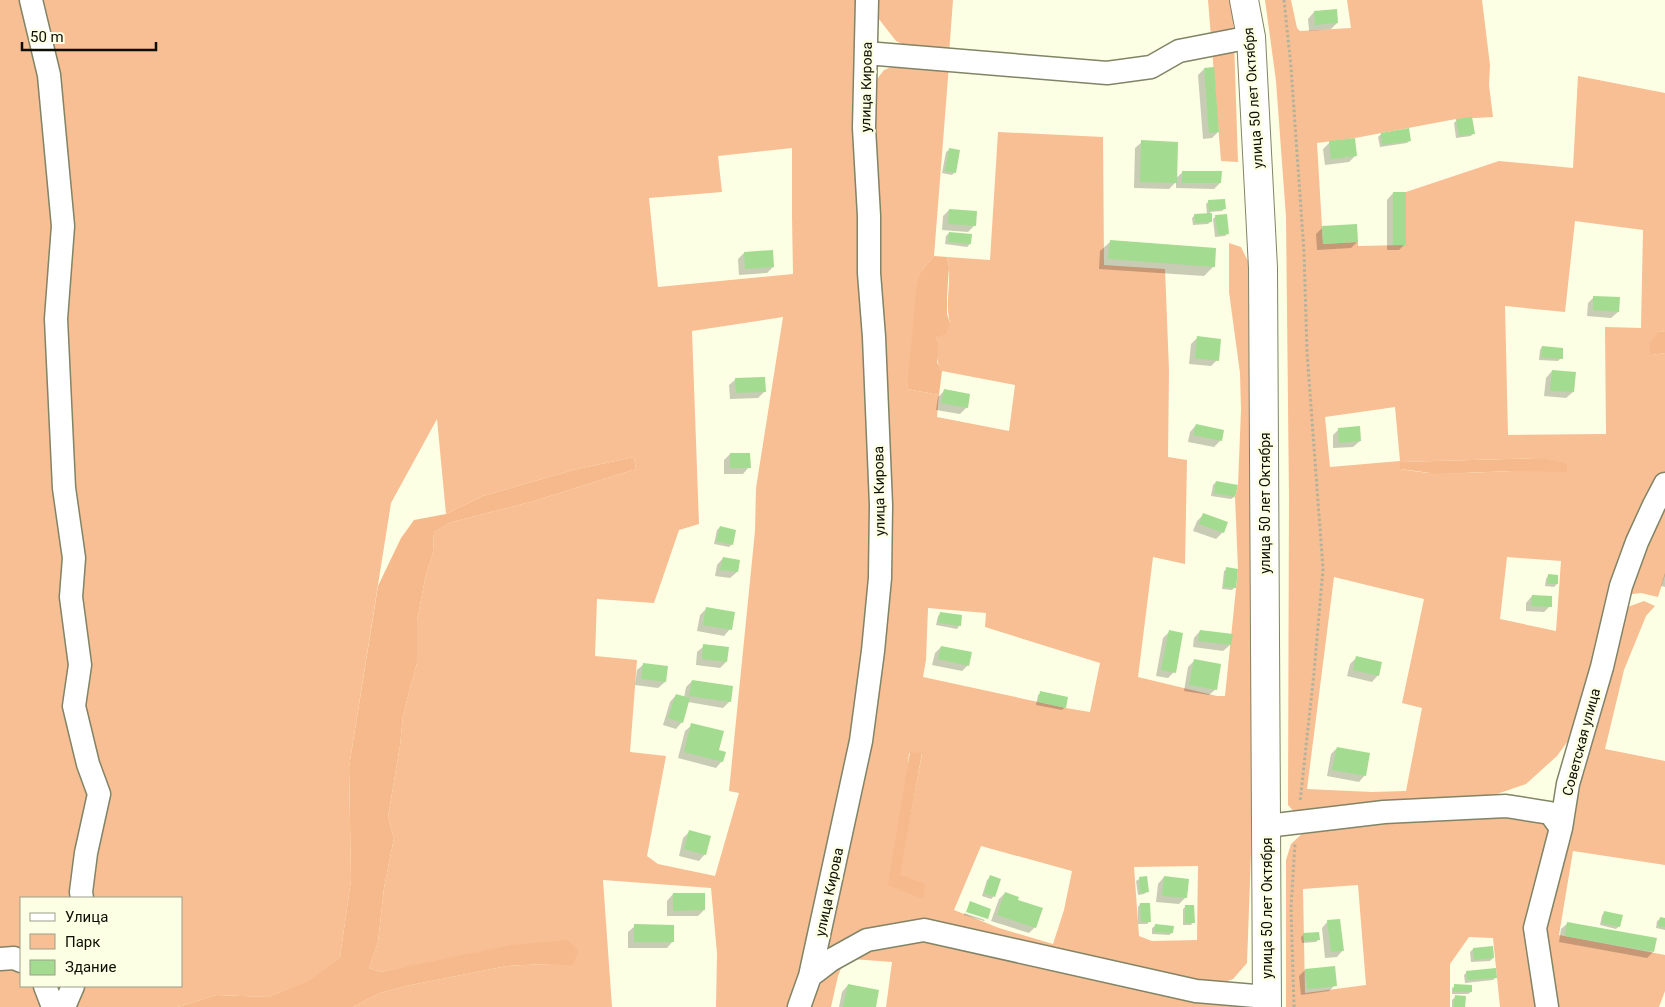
<svg xmlns="http://www.w3.org/2000/svg" width="1665" height="1007" viewBox="0 0 1665 1007" font-family="Roboto,sans-serif">
<style>
.green{fill:#f8be94;fill-rule:evenodd}
.forest{fill:#f6b98c}
.shadow{fill:#0003}
.building{fill:#a3db91}
.lines{fill:none;stroke-linecap:round;stroke-linejoin:round}
.minor-casing{stroke:#818465;stroke-width:25}
.major-casing{stroke:#818465;stroke-width:30}
.path{stroke:#b0b39c;stroke-width:3;stroke-dasharray:2.5 2.5;stroke-linecap:butt}
.minor{stroke:#fff;stroke-width:22}
.major{stroke:#fff;stroke-width:28}
.labels{text-anchor:middle;dominant-baseline:central;stroke-width:5;stroke-linejoin:round;paint-order:stroke}
.street-label{font-size:14px;fill:#0d0e04;stroke:#fcffe3}
</style>
<rect width="100%" height="100%" fill="#fcffe3"/>
<path class="green" d="M0,0H860L874,505L868,628L856,737L792,1007H716L717,953L711,888L603,880L612,1007H353L380,993L406,986L507,966L543,964L572,965L438,961L380,972L369,968L378,942L384,888L394,838L388,817L400,746L403,715L417,663V621L425,579L433,552L434,532L452,522L534,501L636,469L634,457L573,470L483,496L446,514L437,419L391,503L349,767L351,880L340,957L311,980L268,997L216,995L178,1007H70L78,986H181V898H21V955L0,954ZM792,148V216L793,274L658,287L649,198L722,192L718,156ZM783,317L756,488L755,531L729,791L739,793L715,876L658,864L647,856L666,756L630,752L637,660L595,656L597,599L654,603L679,530L699,524L692,331Z
M873,0H953L949,54L918,52L896,41L875,14Z
M1208,0H1231L1233,10L1238,162L1221,161Z
M1265,0H1291L1297,28L1300,31L1351,28L1347,0H1482L1490,65L1489,85L1493,117L1456,119L1355,138L1317,143L1323,244L1358,242V246L1406,245V192L1499,161L1573,168L1578,76L1665,93V332L1659,331L1651,355L1665,353V476L1576,730L1557,756L1526,784L1491,796L1296,814L1288,805L1289,497L1286,217L1276,81ZM1575,221L1643,230L1641,328L1605,327L1606,434L1508,435L1505,306L1565,312ZM1395,407L1400,461L1330,467L1325,417ZM1540,458L1567,472C1511,466 1455,480 1400,469V462ZM1507,557L1561,561L1556,631L1500,619ZM1334,577L1424,599L1402,703L1422,708L1406,791L1372,792L1307,789Z
M896,65H949L934,256L922,270L907,389L939,395L937,417L1009,431L1015,385L942,371C934,358 938,351 936,337L950,323C944,301 953,279 947,257L990,260L998,132L1103,137L1104,265L1165,269L1169,370L1168,457L1187,460L1185,564L1153,557L1138,677L1217,696H1225L1238,569L1235,497L1238,485L1241,410L1240,373L1229,292V243L1241,247L1248,261L1252,431L1251,576V854L1247,963L1233,979L1216,985L980,933L826,953L872,710L871,87L884,70ZM928,608L986,613L985,627L1100,663L1090,712L1066,708L923,677L926,660ZM909,753L922,754L899,876ZM981,846L1072,871L1064,910L1053,944L999,928L954,910ZM1198,866L1197,940L1152,941L1139,936L1134,867Z
M1665,493V575L1658,597L1641,593L1624,595Z
M1644,601L1655,606L1646,616L1624,670L1605,749L1665,761V865L1573,851L1559,935L1665,955V991L1659,1007H1552L1539,928L1622,609Z
M1536,813L1555,830L1531,928L1544,1007H1500L1493,938L1469,937L1450,964V1007H1286V860L1291,844L1305,831L1334,822ZM1358,885L1366,985L1305,993L1303,889Z
M896,935H926L1065,971L1168,994L1221,1000L1239,1007H886L892,962L852,959L842,966L838,976L831,1007H805L828,973L856,948Z
M0,963L21,965V986H40L45,1007H0Z"/>
<path class="forest" d="M934,256L947,257L949,267L947,297V314L950,323L946,334L936,337L938,345L937,362L942,371L939,395L907,389L917,284L922,270Z
M1659,331L1665,332V353L1651,355L1649,345Z
M634,457L636,469L534,501L452,522L434,532L433,552L425,579L417,621V663L403,715L400,746L388,817L394,838L384,888L378,942L369,968L380,972L512,945L568,940L578,951L573,965L543,964L507,966L406,986L380,993L353,1007H178L216,995L268,997L310,980L340,957L351,880L349,767L378,586L401,538L414,520L446,514L483,496L573,470Z
M1540,458L1567,464V472L1513,471L1438,474L1400,469V462Z
M910,752L922,753L900,875L925,884L923,899L888,885Z"/>
<path class="shadow" d="M1314,12L1337,23L1331,29L1309,31L1308,19Z
M1204,69L1218,132L1212,138L1203,139L1198,75Z
M1457,120L1473,133L1471,136L1456,138L1454,123Z
M1381,134L1410,140L1407,143L1380,147L1378,137Z
M1142,142L1175,179L1183,172L1220,183L1214,189L1176,188V182L1169,189L1134,188L1135,148Z
M1330,142L1355,156L1349,162L1325,165L1323,149Z
M949,150L955,172L952,175L942,173L946,152Z
M1393,193L1405,244L1399,250H1387V200Z
M1209,201L1224,209L1222,211L1210,212L1211,221L1208,224L1193,225L1192,218L1195,215L1207,214L1206,204Z
M949,210L974,226L968,232L942,230L943,216Z
M1216,216L1228,233L1225,236L1215,237L1213,219Z
M1323,227L1357,242L1351,248L1317,250L1316,234Z
M949,233L970,244L967,247L945,244L946,236Z
M1110,242L1214,266L1204,276L1099,269L1100,251Z
M744,253L773,267L767,273L739,275L738,259Z
M1594,297L1618,312L1611,318L1587,316L1588,303Z
M1198,337L1217,360L1211,366L1189,364L1191,344Z
M1542,347L1561,358L1558,361L1539,360L1540,350Z
M1552,371L1573,392L1566,398L1544,396L1546,378Z
M736,379L765,391L758,398L730,399L729,385Z
M944,391L967,407L960,414L936,410L938,397Z
M1196,425L1223,431L1220,441L1214,447L1188,442L1190,432Z
M1339,429L1360,441L1353,447L1333,448V435Z
M730,454L749,467L743,474H724V460Z
M1216,482L1234,497L1231,499L1211,496L1213,485Z
M1203,515L1226,523L1222,533L1216,539L1193,531L1197,521Z
M720,527L732,544L729,547L714,544L717,530Z
M723,558L737,572L730,578L715,576L717,565Z
M1227,569L1235,587L1232,590L1222,589L1224,571Z
M1665,573V587L1661,586Z
M1548,576L1557,584L1554,587L1545,586L1546,579Z
M1532,596L1550,606L1544,612L1526,611V603Z
M707,608L730,629L724,636L697,631L700,615Z
M941,613L961,616L959,626L957,629L936,625L938,616Z
M1200,631L1230,645L1223,651L1193,647L1194,638Z
M1169,632L1174,672L1168,678L1156,676L1163,638Z
M704,646L726,662L720,668L696,665L697,652Z
M941,647L968,665L962,671L932,665L935,653Z
M1356,658L1378,675L1372,682L1347,676L1350,664Z
M1194,661L1216,689L1209,695L1184,691L1188,667Z
M644,664L665,682L658,688L635,685L637,670Z
M692,681L730,701L723,708L688,702L682,722L676,729L663,725L670,702L676,695L684,698L686,687Z
M1041,693L1066,698L1064,708L1062,710L1036,705L1038,695Z
M692,725L717,751L722,761L716,768L678,758L685,731Z
M1337,748L1365,775L1359,782L1327,776L1331,754Z
M689,832L705,854L699,861L679,856L683,838Z
M990,877L994,896L991,899L982,896L987,880Z
M1164,877L1185,898L1179,904L1156,902L1158,884Z
M1139,879L1147,892L1144,894L1138,895L1136,881Z
M1005,893L1017,901L1035,927L1029,933L991,921L999,899Z
M673,894L704,910L698,916H667V901Z
M1140,904L1150,921L1147,924H1138V907Z
M1186,906L1193,922L1191,925H1183V909Z
M1605,912L1619,926L1616,929L1600,925L1602,915Z
M964,913L985,920L984,921L964,915Z
M1660,919L1665,920V930L1656,928L1657,921Z
M1328,921L1343,950L1337,957L1325,958L1322,928Z
M1568,923L1653,952L1647,958L1559,942L1561,929Z
M635,926L673,941L667,948H628V932Z
M1155,926L1172,933L1169,935L1152,934V928Z
M1304,934L1319,939L1316,942L1302,943L1301,937Z
M1473,949L1493,958L1490,961L1471,962L1470,952Z
M1333,967L1335,985L1329,991L1301,995L1299,976L1305,970Z
M1467,972L1496,977L1493,980L1465,983L1464,975Z
M848,985L874,1007H839L842,992Z
M1455,986L1471,992L1468,994H1452V988Z
M1455,997L1464,1007H1452V1000Z"/>
<path class="building" d="M1337,9L1338,23L1315,25L1314,11Z
M1214,67L1219,132L1209,133L1204,68Z
M1472,117L1475,134L1459,136L1456,119Z
M1409,128L1411,141L1382,145L1381,133Z
M1355,138L1357,156L1331,159L1329,141Z
M1141,140L1178,142L1177,183L1140,182Z
M949,148L960,150L956,173L945,171Z
M1182,171H1222L1221,183H1182Z
M1393,192H1406V245H1393Z
M1225,199L1226,209L1209,211L1208,200Z
M949,209L977,211L976,226L948,224Z
M1212,213V222L1195,223L1194,214Z
M1227,214L1229,234L1218,235L1215,215Z
M1357,224L1358,242L1323,244L1322,226Z
M949,232L972,234L971,244L948,242Z
M1110,240L1216,248L1215,267L1108,259Z
M773,250L774,267L745,269L744,252Z
M1593,296L1620,297L1619,312L1593,310Z
M1197,336L1221,339L1219,361L1195,358Z
M1542,346L1563,348V359L1541,357Z
M1552,370L1576,372L1574,392L1550,391Z
M765,377L766,392L736,393L735,378Z
M944,389L970,394L968,408L941,403Z
M1196,424L1224,430L1222,441L1193,435Z
M1360,426L1361,441L1339,443L1338,428Z
M730,453H750L751,468H730Z
M1216,481L1238,485L1235,497L1214,493Z
M1203,513L1228,522L1224,533L1199,524Z
M720,526L736,530L733,545L716,541Z
M723,557L740,560L738,572L720,570Z
M1226,567L1238,569L1236,588L1224,587Z
M1548,574L1558,575V584H1547Z
M1532,595L1552,596V607L1531,606Z
M706,607L735,612L732,630L703,625Z
M940,612L962,615L961,626L938,623Z
M1169,630L1183,633L1176,673L1161,670Z
M1200,630L1233,634L1231,645L1198,641Z
M703,644L729,647L727,662L702,659Z
M941,646L972,652L969,666L938,659Z
M1356,656L1382,662L1379,676L1353,670Z
M1194,659L1221,664L1217,690L1189,685Z
M643,663L668,666L666,682L641,679Z
M692,680L733,686L731,702L689,696Z
M1040,691L1068,697L1066,708L1038,702Z
M676,694L690,698L683,723L668,718Z
M691,723L724,731L719,750L726,752L723,762L684,752Z
M1337,747L1370,753L1366,776L1332,770Z
M689,830L711,836L706,855L684,849Z
M990,875L1001,879L995,897L984,893Z
M1147,876L1149,892L1140,893L1139,877Z
M1164,876L1189,879L1187,898L1162,896Z
M1005,892L1019,897L1018,900L1043,908L1036,928L997,915Z
M673,893H705V910L673,911Z
M970,901L991,909L988,919L966,912Z
M1140,903H1150L1151,922H1141Z
M1185,905H1194L1195,923H1185Z
M1604,911L1623,915L1620,927L1602,923Z
M1660,917L1665,918V927L1658,926Z
M1340,919L1344,951L1331,952L1327,920Z
M1567,922L1657,938L1654,952L1565,936Z
M634,924L674,925V942H634Z
M1155,924L1174,926L1173,933L1154,932Z
M1319,932L1320,940L1304,941L1303,933Z
M1493,946L1494,958L1474,960L1473,948Z
M1335,966L1337,986L1307,989L1305,969Z
M1496,968L1497,978L1467,980L1466,971Z
M848,984L879,990L876,1007H843Z
M1454,984L1472,985V992H1454Z
M1455,995L1466,996L1465,1007H1454Z"/>
<g class="lines">
<g class="minor-casing">
<path id="minor" d="M31,0L49,75L63,226L56,319L64,488L74,558L71,597L80,665L74,706L88,764L99,794L86,853L81,892L82,898
M866,53L1107,73L1151,67L1179,51L1251,37
M1267,826L1384,812L1506,806L1550,813L1561,828
M0,959L14,958L21,961
M810,976L861,741L873,651L880,578L881,505L874,337L869,273V216L864,128L867,0
M45,986L53,1007
M64,1007L73,986
M799,1007L810,976L831,960L867,940L924,930L1196,991L1267,997
M1547,1007L1535,928L1561,828L1568,784L1602,667L1621,586L1637,542L1654,505L1665,484"/>
</g>
<g class="major-casing">
<path id="major" d="M1244,0L1251,37L1263,268L1267,1007"/>
</g>
<path class="path" d="M1284,0L1291,67L1304,252L1307,352L1323,569L1314,673L1300,802
M1294,1007L1291,908L1295,843"/>
<use href="#minor" class="minor"/>
<use href="#major" class="major"/>
</g>
<g class="labels">
<g class="street-label">
<text transform="translate(866 87) rotate(-89)">улица Кирова</text>
<text transform="translate(1253 98) rotate(-94)">улица 50 лет Октября</text>
<text transform="translate(879 491) rotate(-91)">улица Кирова</text>
<text transform="translate(1265 503) rotate(-90)">улица 50 лет Октября</text>
<text transform="translate(1581 742) rotate(-75)">Советская улица</text>
<text transform="translate(829 892) rotate(-78)">улица Кирова</text>
<text transform="translate(1267 908) rotate(-90)">улица 50 лет Октября</text>
</g>
</g>
<rect x="20" y="897" width="162" height="90" fill="#fcffe3" stroke="#9c9f8a"/>
<rect x="30" y="913" width="25" height="8" fill="#ffffff" stroke="#9c9f8a"/>
<text x="65" y="922" font-size="15" fill="#0d0e04">Улица</text>
<rect x="30" y="934" width="25" height="15" fill="#f8be94" stroke="#9c9f8a"/>
<text x="65" y="947" font-size="15" fill="#0d0e04">Парк</text>
<rect x="30" y="960" width="25" height="15" fill="#a3db91" stroke="#9c9f8a"/>
<text x="65" y="972" font-size="15" fill="#0d0e04">Здание</text>
<path d="M22 42v8h134v-8" fill="none" stroke="#0d0e04" stroke-width="2.5"/>
<text x="30" y="42" font-size="15" fill="#0d0e04" stroke="#fcffe3" stroke-width="4" paint-order="stroke">50 m</text>
</svg>
